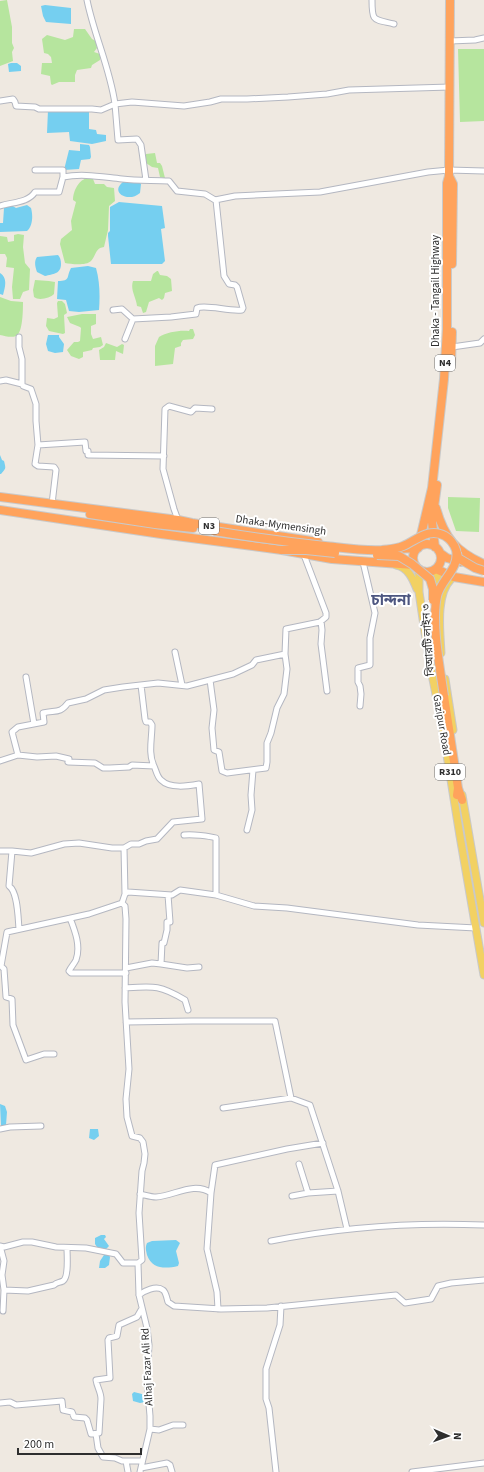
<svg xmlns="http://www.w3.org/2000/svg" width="484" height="1472" viewBox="0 0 484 1472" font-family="'Source Sans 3','Noto Sans Bengali',sans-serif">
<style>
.green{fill:#b6e59e}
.water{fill:#75cff0}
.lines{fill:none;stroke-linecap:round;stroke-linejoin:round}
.minor-casing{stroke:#b4b7c1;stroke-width:7}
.major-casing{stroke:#c9c9c9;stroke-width:9}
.highway-casing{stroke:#c9c9c9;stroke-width:10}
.minor{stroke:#fff;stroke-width:5}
.major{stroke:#f2d163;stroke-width:7}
.highway{stroke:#ffa35c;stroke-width:8}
.highway-bridge-casing{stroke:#c9c9c9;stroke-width:10;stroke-linecap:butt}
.highway-bridge{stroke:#ffa35c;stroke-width:8}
.labels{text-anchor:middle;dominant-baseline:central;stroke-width:4;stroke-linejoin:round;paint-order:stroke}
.shield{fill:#fff;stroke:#6d6d6d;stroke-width:1}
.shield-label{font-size:10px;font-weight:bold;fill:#2e2e2e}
.street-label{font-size:11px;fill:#2e2e2e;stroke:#fff}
.district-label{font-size:15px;font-weight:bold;fill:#4d5680;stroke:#fff}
</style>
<rect width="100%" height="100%" fill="#efe9e1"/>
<path class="green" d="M7,0L12,27V43L14,48L12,52L13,61L0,66V1Z
M74,29H85L92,39L96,41L97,48L94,52L100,54V60L92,65L91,68L77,70L75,75V82H59L52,85L51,84L50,76L41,74L42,63H52L51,57L48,54L44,53L42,39L47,35L65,40L73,37Z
M458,49H484V121L460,122Z
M155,153L157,163H160L162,166L165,178L160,177L158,168L152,167L146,163V154Z
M88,178L93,179L95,184H104L107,187L114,188L115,201L109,206L108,230L104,247C95,248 96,256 91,261C86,266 71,264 65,263L60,244L61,239L72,230L71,221L76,202L73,200C73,191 79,179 88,178Z
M18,234L24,235L23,247L25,263L30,269L29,290L23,292L20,299H13L12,287L14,268L6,267L7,258L5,254H0V236L7,237L8,242L14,241V235Z
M157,271H158L160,275L167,276L171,279L172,291L165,293L164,298L162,300L159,298L149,302L146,312L143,313L141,307L137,306C136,297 130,290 133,281H151L153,274Z
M35,280L49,281L55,282L54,294C50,298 39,301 34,297L33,290Z
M0,297L11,301L23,302C23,309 23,333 16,336C11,338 5,336 0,335Z
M62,301L65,304L67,313L64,315L65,333L63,334L49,331L46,326L47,318L54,319L58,317L57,303L58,301Z
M82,314H96V324L91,326V334L93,339L101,337L103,345L100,347L93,348L92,350L83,352V357L79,359L71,356L67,350L74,342H78L80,341L81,328L80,327L70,323L67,317Z
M190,329H193L195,335L193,339L183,340L181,343V346L175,348L173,364L155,366V346L159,337C167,332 180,330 189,331Z
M106,343L117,347L122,344L124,345L123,354L116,351L115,360H100L99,350L104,347Z
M448,497L480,498L479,532L456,531L448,508Z"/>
<path class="water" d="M45,5L71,8V24L46,22L43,16L41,6Z
M11,63H17L21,66V71L9,72L8,64Z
M48,110L89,111V129L96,130L97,134L106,135V141L92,144L70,141L69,132L47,133Z
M80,144L89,145L90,147L91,157L90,159L81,160L79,169L64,170L69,150L80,151Z
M130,181L139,182L141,184L140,193C129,203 109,193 123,182Z
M119,202L162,206L165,228L161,229L165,261L162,264H111L108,236V233L110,231V207Z
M11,205L16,208L27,205L31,208C33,215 33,226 27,231L0,232V223H3L4,208Z
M58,255C60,257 61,260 61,264C61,274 53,274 45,276L37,272C35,267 34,261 37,257Z
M88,266L96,268C100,282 100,297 99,310L79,312L69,311L66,300L57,299L58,281C71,281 66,277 71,268Z
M0,273C8,278 5,287 3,295L0,294Z
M48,335H59V337L64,344L63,352L55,353L48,351L46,344Z
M0,455L2,460L4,461C6,469 6,468 1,474H0Z
M0,1104L5,1106L7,1112L6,1125L1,1126Z
M90,1129H98L99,1136L94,1140L89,1138Z
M101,1235H105L106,1237L104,1239L109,1246L106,1249L97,1247L95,1244V1238Z
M176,1240L180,1243L176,1251L179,1263L178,1266C165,1269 152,1269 147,1255C146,1250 145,1248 147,1243L152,1241Z
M104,1255H109L110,1257L109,1265L105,1268H99L100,1261Z
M134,1392L146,1395L145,1402L140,1403L133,1401L132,1394Z"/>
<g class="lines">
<g class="minor-casing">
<path id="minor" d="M87,0C94,35 110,68 115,104L132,102L184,106L210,102L221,99H247L288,97L327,94L349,90L450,87
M372,0C372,22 373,19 394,24
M450,41L475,40L484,38
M0,101L13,99L15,102L16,106L35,107L39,109H92L101,110L115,104L118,140L137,139L141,145L146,180
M35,170H63V177
M0,206C12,202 28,203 35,192H59L63,177C83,173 102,177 122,179C138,181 154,180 169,181L177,191L205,194L215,200L235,196L320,192L428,172L449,170L484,171
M113,310L122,309L133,319L171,317L196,314L197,308C206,304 230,312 242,310L243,308L237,287L235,285L229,284L224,276L216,200
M19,337V347L22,359V384L23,386L31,389L36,404V421L38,445L35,464L38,466L54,467L56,470L52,504
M125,339L133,319
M452,347L480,343L484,339
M0,381L6,380L22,384
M38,445L85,442L86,451H88V455L164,456
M178,520L174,509L163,469L165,409L169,406L191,412L195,408L212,409
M321,621L322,630L321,644L327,691
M175,652L182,685
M26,677L34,724
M210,680L214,710L212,728L214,750L219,752L222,771L227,773L266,768L267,762V743L271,733L277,708L284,694L287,669L285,654
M141,685L145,719L146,722H150L152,725C152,738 148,754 154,766
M360,706L361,694L360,686L358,682V668L370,665V638L375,613L363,562
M18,755L12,732L18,727L44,722L43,713C55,710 60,714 68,703L86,699L104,690L123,687L158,683L187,686L233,674L252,665L256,660L285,654L286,629L320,622L326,617V613L304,555
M0,761L18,755L37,757L56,756L69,759L68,762L95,763L103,768H110L129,767L132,765L154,766C156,770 157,777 161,780C170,789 188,786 199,784L202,819L173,822L157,839L146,841L139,844H131L124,848H112L79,843L64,844L31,853L12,851
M247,830L252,810L251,795L253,770
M184,835C192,834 209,836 216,838V895
M124,848L125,894
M0,851H12L9,886C18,892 18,918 19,929
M168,895L170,922H167V930L164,943H162L161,964L187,968L199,967
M122,903L125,906L126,919L125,1002L129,1069L126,1099L127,1117L132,1136L140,1138L143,1142L145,1154L144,1163L142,1171L139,1213L142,1260L138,1263
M70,918C75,931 81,946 76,960C74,964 71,967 69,971L71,973H126
M0,966H1L7,932L89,914L122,903L125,894L128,892L172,895L180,890L216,895L254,906L287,908L418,925L476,928
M1,966L4,969L6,997L12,999L13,1025L26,1060L44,1054H54
M126,968L152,963L161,964
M125,988C154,986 160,985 185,1000L188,1010
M126,1022L192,1021H275L291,1098
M223,1108L291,1098L310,1105L338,1191L347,1229
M0,1129L10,1127L41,1126
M299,1164L308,1193
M211,1193L215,1165L287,1149L323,1143
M140,1194C145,1195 151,1197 156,1197C174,1196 194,1181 211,1193L207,1249L217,1292L218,1309
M292,1196L308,1193L338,1191
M271,1241C341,1227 413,1222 484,1225
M0,1246L4,1247L23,1242H32L56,1247L86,1248L116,1254L123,1263H138L139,1295L147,1328L149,1345L147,1380L150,1416V1429L140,1472
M0,1246L4,1261L2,1275L4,1290L3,1311
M4,1290L28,1291L54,1285C57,1282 59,1283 63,1281C69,1277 67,1255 67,1248
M139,1295C144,1291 156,1285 163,1290C166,1292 167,1299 168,1302L174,1306L221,1309L267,1308L396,1295L405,1303L431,1299L438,1286L451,1283L484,1280
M0,1403L10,1402L16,1405L62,1401L63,1410L72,1412L74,1417L85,1418L87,1420L91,1434L99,1433L101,1399C101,1392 97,1387 96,1380L110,1378L108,1340L109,1338L117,1336L119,1325L137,1317L141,1310
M150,1429L159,1430L173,1425H183
M96,1434L98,1448L103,1457L115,1458L122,1461H142
M126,1461L128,1472
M141,1468L167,1463L170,1465L172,1472
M276,1472L269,1408L266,1399V1369L280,1325L281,1306
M412,1472L484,1463"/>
</g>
<g class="major-casing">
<path id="major" d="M396,565C408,567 413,579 417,589
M419,569V592L429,659L443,730L460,836L484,975
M436,569L441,592
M441,653C440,632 435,595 451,579
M445,679L453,730
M462,795L484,923"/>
</g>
<g class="highway-casing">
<path id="highway" d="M449,176L453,184L452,264
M451,364L452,332
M0,497L178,520L192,523L318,542
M436,508C444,537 456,552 484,564
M0,510L161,534L282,550L332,559L414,565
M90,514L155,524L193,528
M413 558a14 14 0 1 1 28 0a14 14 0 1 1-28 0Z
M435,547L432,522L437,485
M395,549L418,548L432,488L444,379L447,329V183L449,176L450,0
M440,553L447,558L461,562
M436,569L454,577L484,582
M444,696L458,788L457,795
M458,788L462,800"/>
</g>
<use href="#minor" class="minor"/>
<use href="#major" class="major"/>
<use href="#highway" class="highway"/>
<g class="highway-bridge-casing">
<path id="highway-bridge" d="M214,531C251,537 288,542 325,546C344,548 363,551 382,550C389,549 396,549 403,546C417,540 429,527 445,536C450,539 454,544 456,550C460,569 441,579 437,596C431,623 440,668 444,696
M282,550H306L335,553
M457,553L458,558L475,568L484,571
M377,555L399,556L412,564L430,579L433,589V600"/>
</g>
<use href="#highway-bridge" class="highway-bridge"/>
</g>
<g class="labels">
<g class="shield">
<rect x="435" y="355" width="20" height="16" rx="3"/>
<rect x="199" y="518" width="20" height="16" rx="3"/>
<rect x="435" y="764" width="30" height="16" rx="3"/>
</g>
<g class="shield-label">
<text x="445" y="363">N4</text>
<text x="209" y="526">N3</text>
<text x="450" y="772">R310</text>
</g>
<g class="street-label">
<text transform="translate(435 291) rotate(-90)">Dhaka - Tangail Highway</text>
<text transform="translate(281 525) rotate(8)">Dhaka-Mymensingh</text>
<text transform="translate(428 640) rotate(-94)">বিআরটি লাইন ৩</text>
<text transform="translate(442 725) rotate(80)">Gazipur Road</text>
<text transform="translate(147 1367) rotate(-93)">Alhaj Fazar Ali Rd</text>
</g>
<g class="district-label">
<text x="391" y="600">চান্দনা</text>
</g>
</g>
<g transform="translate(448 1436) rotate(92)" stroke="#ffffff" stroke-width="3" paint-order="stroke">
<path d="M0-3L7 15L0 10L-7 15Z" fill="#2e2e2e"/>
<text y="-6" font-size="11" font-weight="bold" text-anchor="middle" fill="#2e2e2e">N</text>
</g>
<path d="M18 1448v6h123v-6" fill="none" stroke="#2e2e2e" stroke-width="2"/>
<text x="24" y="1448" font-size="12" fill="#2e2e2e" stroke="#ffffff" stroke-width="3" paint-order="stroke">200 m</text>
</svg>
